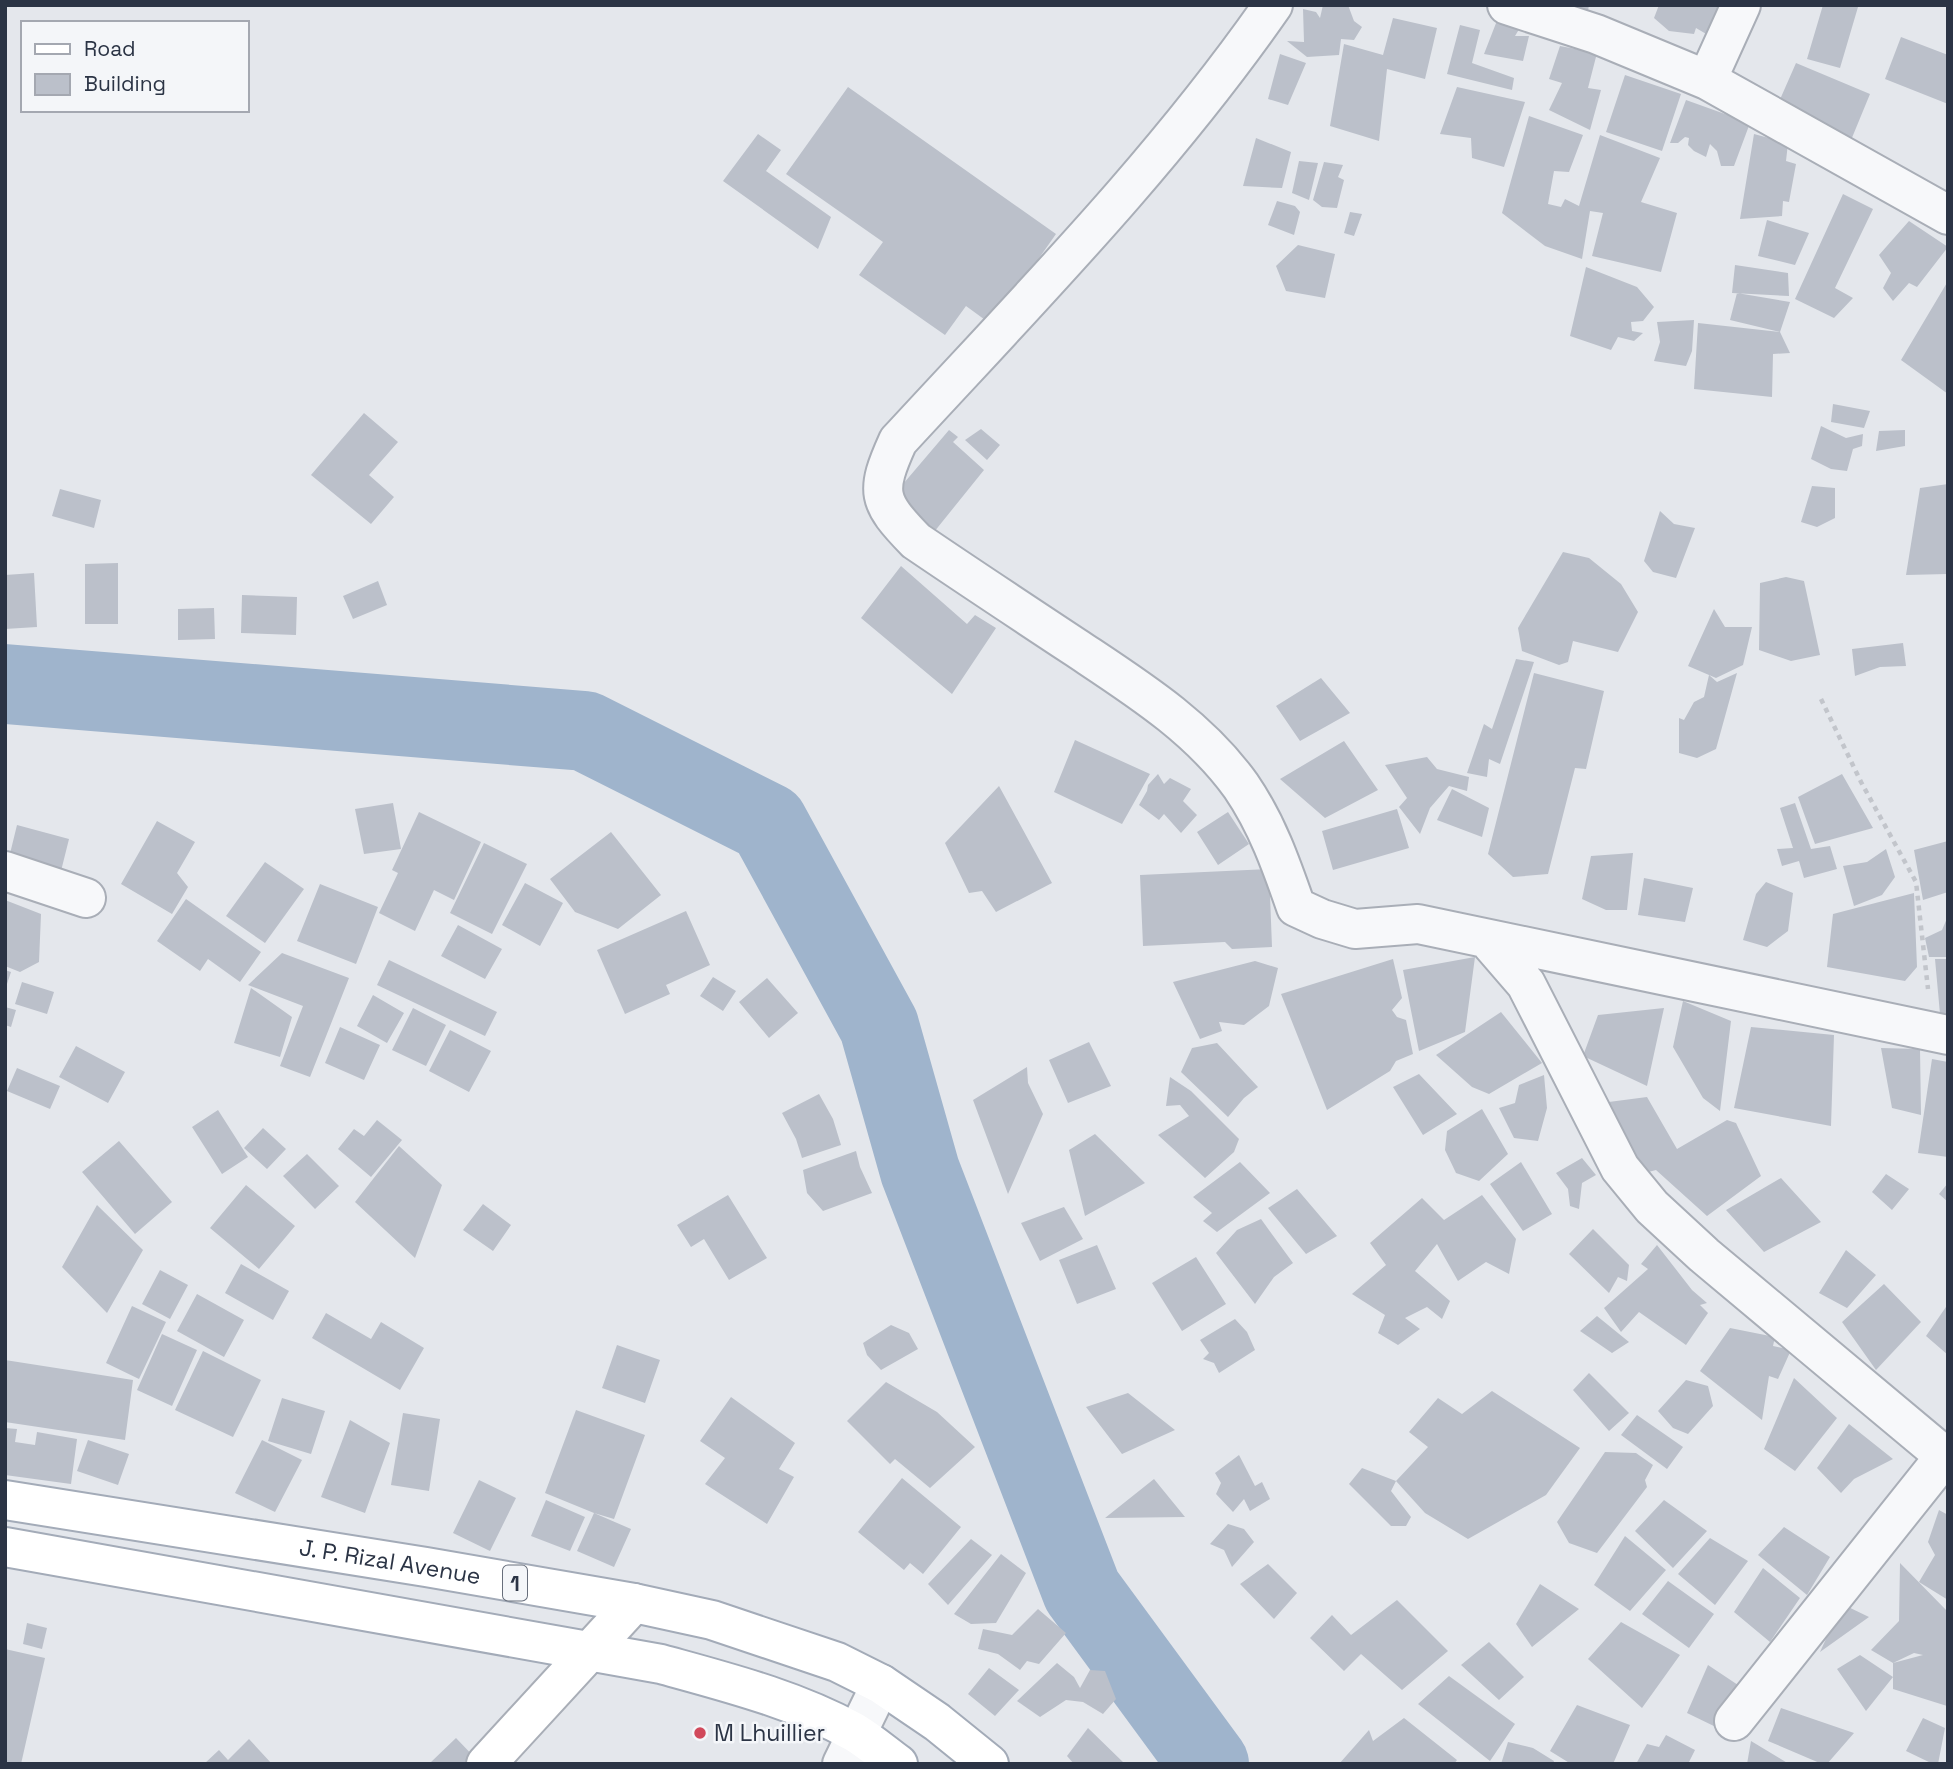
<svg xmlns="http://www.w3.org/2000/svg" width="1953" height="1769" viewBox="0 0 1953 1769" font-family="'Space Grotesk',sans-serif">
<style>
.lines{fill:none;stroke-linecap:round;stroke-linejoin:round}
.river{stroke:#9fb4cc;stroke-width:80}
.building{fill:#bbc0ca;fill-rule:evenodd}
.street-casing{stroke:#a9aeb7;stroke-width:42}
.secondary-casing{stroke:#a9aeb7;stroke-width:42}
.primary-casing{stroke:#a3abb8;stroke-width:42}
.path{stroke:#c2c5cb;stroke-width:4.5;stroke-dasharray:5 5;stroke-linecap:butt}
.street{stroke:#f7f8fa;stroke-width:38}
.secondary{stroke:#fff;stroke-width:38}
.primary{stroke:#fff;stroke-width:38}
.poi-dot{fill:#d1495b;stroke:#f4f6f9;stroke-width:2.5}
.labels{text-anchor:middle;dominant-baseline:central;stroke-width:5;stroke-linejoin:round;paint-order:stroke}
.shield{fill:#f4f6f9;stroke:#676e7b;stroke-width:2}
.shield-label{font-size:21px;font-weight:bold;fill:#2b3445}
.street-label{font-size:23px;fill:#2b3445;stroke:#f4f6f9}
.poi-label{font-size:23px;fill:#2b3445;stroke:#f4f6f9;text-anchor:start}
</style>
<rect width="100%" height="100%" fill="#e4e7ec"/>
<g class="lines">
<path class="river" d="M5,684L585,731L768,823L879,1026L920,1171L1082,1591L1209,1764"/>
</g>
<path class="building" d="M1323,5H1348L1354,21L1362,27L1354,40L1341,39L1339,55L1307,57L1287,41L1304,42L1303,9L1316,12L1320,18Z
M1573,5H1589L1588,11Z
M1659,5H1730L1713,38L1696,28L1694,34L1669,31L1654,18Z
M1823,5L1858,7L1840,68L1807,59Z
M1393,18L1437,28L1425,79L1387,69L1379,141L1330,126L1344,44L1383,55Z
M1498,18L1521,26L1515,36H1529L1523,61L1484,54Z
M1460,25L1480,30L1472,63L1514,78L1512,90L1447,74Z
M1901,37L1948,55V104L1885,79Z
M1560,46L1597,53L1588,88L1601,90L1590,130L1549,110L1562,83L1549,79Z
M1280,54L1306,63L1288,105L1268,99Z
M1796,63L1870,94L1849,145L1774,113Z
M1625,75L1681,94L1662,151L1606,132Z
M848,87L1056,234L992,325L966,306L945,335L859,275L883,242L786,174Z
M1457,87L1525,102L1504,167L1472,158L1471,138L1440,134Z
M1686,100L1750,123L1734,166H1721L1717,151L1710,144L1706,157L1694,151L1688,145L1689,138L1685,137L1678,143H1670Z
M1529,116L1583,135L1569,172L1554,171L1548,204L1561,207L1565,199L1579,206L1600,135L1660,158L1641,202L1677,213L1661,272L1592,256L1603,213L1590,211L1582,259L1545,246L1502,213Z
M758,134L781,150L766,171L831,217L818,249L723,181Z
M1754,134L1788,143L1786,161L1796,164L1789,202L1783,201L1782,216L1740,219Z
M1256,138L1291,152L1282,188L1243,186Z
M1299,161L1318,163L1309,200L1292,193Z
M1324,162L1343,165L1338,177L1344,180L1337,208L1322,207L1313,200Z
M1843,194L1873,209L1835,288L1853,298L1834,318L1795,299Z
M1277,201L1295,206L1300,212L1294,235L1268,225Z
M1350,212L1362,214L1354,236L1344,233Z
M1767,220L1809,233L1795,265L1758,256Z
M1909,221L1948,247L1917,287L1909,283L1893,301L1883,288L1891,273L1879,255Z
M1298,245L1335,254L1325,298L1286,291L1276,266Z
M1735,265L1788,273L1789,296L1732,293Z
M1586,267L1637,287L1654,307L1643,321L1631,322L1632,331L1643,333L1634,341L1618,337L1611,350L1570,336Z
M1948,281V394L1901,360Z
M1737,293L1790,302L1780,332L1730,320Z
M1694,320L1692,351L1686,366L1654,361L1660,342L1657,322Z
M1698,323L1780,332L1790,353L1773,354L1772,397L1694,389Z
M1833,404L1870,411L1864,428L1831,422Z
M364,413L398,442L369,475L394,497L371,524L311,475Z
M1821,426L1846,438L1863,434L1862,446L1853,449L1847,471L1831,469L1811,459Z
M981,429L1000,445L987,460L965,440Z
M949,430L958,437L953,442L984,470L930,537L892,497Z
M1905,430V446L1876,451L1879,431Z
M1948,484L1947,574L1906,575L1920,488Z
M1812,486L1835,488V518L1817,527L1801,522Z
M60,489L101,500L94,528L52,516Z
M1660,511L1674,524L1695,528L1676,578L1653,572L1644,561Z
M1563,552L1589,558L1621,584L1638,612L1618,652L1573,641L1568,662L1559,665L1522,651L1518,628Z
M118,563V624H85V564Z
M901,566L967,624L975,615L996,628L952,694L861,618Z
M34,573L37,627L5,629V575Z
M1786,577L1804,581L1820,655L1791,661L1759,650L1760,583Z
M378,581L387,605L353,619L343,596Z
M242,595L297,597L296,635L241,633Z
M214,608L215,639L178,640V609Z
M1714,609L1725,627H1752L1743,665L1716,678L1688,666Z
M1903,643L1906,666L1880,667L1855,676L1852,649Z
M1516,659L1534,662L1500,764L1489,759L1487,777L1467,773L1484,724L1492,729Z
M1534,673L1604,691L1586,769L1575,768L1548,874L1513,877L1488,854Z
M1737,673L1716,749L1697,758L1679,753V718L1684,720L1694,702L1704,697L1709,675L1717,682Z
M1321,678L1350,713L1300,741L1276,706Z
M1075,740L1150,774L1122,824L1054,792Z
M1344,741L1378,790L1325,818L1280,779Z
M1427,757L1437,769L1469,777L1467,791L1449,786L1430,808L1420,834L1399,807L1407,798L1385,765Z
M1158,774L1164,784L1170,778L1191,789L1183,801L1197,815L1181,833L1164,814L1159,820L1139,805L1147,791L1148,785Z
M1842,774L1873,828L1815,844L1798,797Z
M999,786L1052,883L996,912L982,891L969,893L945,843Z
M1452,789L1489,808L1482,837L1437,820Z
M393,803L401,849L364,854L355,809Z
M1795,803L1811,849L1830,846L1837,869L1804,878L1799,861L1782,866L1777,849L1793,848L1780,808Z
M1397,809L1409,848L1333,870L1322,831Z
M419,812L481,842L454,900L434,890L415,931L379,913L398,873L392,870Z
M1228,812L1249,844L1218,865L1197,832Z
M157,821L195,842L177,873L188,887L172,914L121,884Z
M17,825L69,839L58,883L6,870Z
M611,832L661,895L618,929L575,912L550,879Z
M1948,841V892L1923,900L1914,850Z
M484,843L527,864L492,934L450,913Z
M1886,849L1895,877L1882,895L1854,906L1843,866L1867,862Z
M1633,853L1627,910H1606L1582,899L1591,856Z
M265,862L304,889L265,943L226,916Z
M1269,869L1272,947L1232,949L1225,942L1143,946L1140,875Z
M1644,878L1693,888L1685,922L1638,915Z
M1766,882L1793,893L1788,931L1767,947L1743,940L1756,894Z
M525,883L563,903L540,946L502,925Z
M320,884L378,907L356,964L297,941Z
M1914,893L1917,967L1905,981L1827,967L1833,914Z
M186,899L261,952L240,982L208,959L200,971L157,941Z
M5,900L41,914L39,962L20,972L5,966Z
M686,911L710,965L666,985L670,994L625,1014L597,950Z
M1948,916V957H1929L1925,938L1942,930Z
M458,925L502,949L485,979L441,956Z
M282,953L349,978L310,1077L280,1066L303,1006L248,985Z
M1475,957L1465,1032L1419,1051L1403,970Z
M1393,959L1402,998L1392,1010L1397,1017L1406,1020L1413,1054L1396,1061L1390,1071L1327,1110L1281,994Z
M1935,959H1948V1024L1941,1025Z
M389,960L497,1012L485,1036L377,985Z
M1255,961L1278,968L1269,1006L1244,1025L1219,1022L1222,1031L1200,1039L1173,982Z
M5,970L11,972L6,987H5Z
M713,977L736,991L723,1011L700,996Z
M767,978L798,1013L769,1038L739,1002Z
M22,982L54,992L47,1014L15,1004Z
M251,988L292,1017L280,1057L234,1043Z
M373,995L404,1013L387,1043L357,1026Z
M1683,1001L1731,1021L1720,1111L1703,1098L1673,1047Z
M5,1007L16,1010L11,1027L5,1025Z
M413,1008L446,1025L426,1066L392,1050Z
M1664,1008L1647,1086L1583,1056L1598,1015Z
M1501,1012L1542,1063L1489,1094L1472,1087L1436,1055Z
M340,1027L380,1045L364,1080L325,1063Z
M1751,1027L1834,1035L1831,1126L1734,1108Z
M450,1030L491,1051L469,1092L429,1071Z
M1089,1042L1111,1086L1068,1103L1049,1060Z
M1217,1043L1258,1087L1244,1098L1228,1117L1181,1072L1192,1048Z
M76,1046L125,1072L108,1103L59,1077Z
M1881,1048L1920,1049L1921,1115L1892,1108Z
M1932,1059L1948,1062V1157L1918,1153Z
M1027,1067L1028,1083L1043,1114L1008,1194L973,1100Z
M17,1068L60,1086L50,1109L7,1091Z
M1419,1074L1457,1114L1423,1135L1393,1087Z
M1544,1075L1547,1108L1538,1141L1514,1138L1499,1108L1515,1103L1519,1085Z
M1170,1077L1191,1091L1239,1139L1234,1152L1205,1178L1158,1135L1189,1116L1180,1105L1166,1106Z
M819,1094L833,1119L841,1145L802,1158L796,1139L782,1113Z
M1647,1097L1677,1149L1727,1120L1736,1123L1761,1176L1707,1216L1656,1170L1637,1175L1601,1103Z
M1482,1109L1508,1154L1479,1181L1456,1173L1445,1150L1447,1131Z
M218,1110L248,1157L222,1174L192,1127Z
M377,1120L402,1140L371,1177L338,1149L354,1129L364,1136Z
M263,1128L286,1149L267,1169L244,1148Z
M1095,1134L1145,1183L1085,1216L1069,1150Z
M119,1141L172,1202L135,1234L82,1172Z
M399,1146L442,1185L415,1258L355,1202Z
M856,1151L860,1167L872,1193L823,1211L807,1193L803,1170Z
M307,1154L339,1186L315,1209L283,1176Z
M1582,1158L1596,1175L1582,1183L1579,1209L1570,1206L1568,1189L1556,1173Z
M1240,1162L1270,1193L1217,1232L1203,1221L1212,1213L1193,1197Z
M1521,1162L1552,1214L1523,1231L1490,1184Z
M1886,1174L1909,1189L1892,1210L1872,1192Z
M1781,1178L1821,1222L1764,1252L1726,1210Z
M1948,1183V1202L1939,1194Z
M246,1185L295,1226L259,1269L210,1228Z
M1297,1189L1337,1236L1306,1254L1268,1208Z
M728,1195L767,1258L729,1280L704,1239L691,1247L677,1225Z
M1482,1195L1516,1239L1509,1274L1486,1262L1458,1281L1437,1244L1415,1271L1450,1301L1442,1319L1427,1307L1405,1318L1420,1329L1398,1345L1378,1333L1385,1315L1352,1294L1386,1265L1370,1243L1422,1198L1444,1220Z
M483,1204L511,1225L493,1251L463,1230Z
M97,1205L143,1250L107,1313L62,1267Z
M1064,1207L1083,1239L1040,1261L1021,1223Z
M1261,1219L1293,1263L1274,1277L1255,1304L1216,1253L1237,1230Z
M1593,1229L1629,1265L1627,1281L1618,1277L1609,1293L1569,1254Z
M1097,1245L1116,1289L1077,1304L1059,1260Z
M1657,1245L1692,1290L1707,1303L1700,1305L1708,1313L1686,1345L1639,1312L1621,1332L1604,1308L1648,1269L1641,1264Z
M1846,1250L1876,1275L1847,1308L1819,1293Z
M1196,1257L1226,1304L1182,1331L1152,1283Z
M241,1264L289,1291L273,1320L225,1293Z
M160,1270L188,1285L170,1319L142,1304Z
M1884,1284L1921,1322L1876,1370L1842,1322Z
M197,1294L244,1320L224,1357L177,1331Z
M1948,1304V1355L1926,1336Z
M132,1306L166,1322L139,1379L106,1363Z
M326,1313L371,1339L381,1322L424,1348L400,1390L312,1338Z
M1597,1316L1629,1342L1612,1353L1580,1331Z
M1235,1319L1247,1332L1255,1350L1219,1373L1214,1363L1203,1359L1209,1353L1200,1340Z
M891,1325L909,1333L918,1349L881,1370L867,1355L863,1343Z
M1730,1328L1775,1337L1773,1346L1791,1350L1778,1379L1769,1376L1762,1420L1700,1371Z
M162,1334L197,1350L172,1406L137,1390Z
M617,1345L660,1360L645,1403L602,1388Z
M203,1351L261,1380L233,1437L175,1410Z
M5,1360L133,1380L125,1440L5,1422Z
M1589,1373L1629,1413L1609,1431L1573,1390Z
M1794,1378L1837,1418L1795,1471L1764,1449Z
M1686,1380L1708,1386L1713,1406L1688,1434L1673,1428L1658,1411Z
M886,1382L937,1412L975,1447L930,1488L895,1459L890,1464L847,1421Z
M1492,1391L1580,1448L1546,1495L1468,1539L1425,1513L1396,1481L1428,1447L1409,1432L1438,1398L1462,1414Z
M1128,1393L1175,1430L1122,1454L1086,1407Z
M731,1397L795,1443L779,1469L794,1477L767,1524L705,1484L725,1458L700,1441Z
M282,1398L325,1411L311,1454L268,1441Z
M576,1410L645,1435L614,1519L594,1513L631,1529L614,1567L577,1551L594,1513L545,1493Z
M403,1413L440,1419L429,1491L391,1485Z
M1637,1415L1683,1447L1667,1469L1621,1435Z
M350,1420L390,1443L365,1513L321,1497Z
M1849,1424L1893,1459L1854,1479L1841,1493L1817,1468Z
M5,1428L17,1429L15,1442L35,1445L37,1432L77,1439L71,1484L5,1475Z
M88,1440L129,1454L118,1485L77,1471Z
M262,1440L302,1460L275,1512L235,1493Z
M1605,1452L1636,1453L1653,1465L1645,1480L1647,1487L1597,1553L1569,1543L1557,1522Z
M1239,1455L1255,1486L1262,1482L1270,1499L1250,1511L1244,1499L1233,1512L1216,1494L1221,1483L1215,1473Z
M1362,1468L1396,1481L1391,1491L1411,1517L1406,1526H1391L1349,1484Z
M902,1478L961,1527L923,1574L910,1563L904,1570L858,1532Z
M1154,1479L1185,1517L1105,1518Z
M479,1480L516,1498L490,1551L453,1533Z
M546,1500L585,1517L570,1551L531,1536Z
M1664,1500L1707,1531L1673,1568L1635,1531Z
M1939,1510L1948,1515V1600L1919,1582L1935,1555L1928,1542Z
M1228,1524L1244,1529L1254,1542L1232,1567L1224,1550L1210,1544Z
M1784,1527L1830,1557L1807,1595L1758,1555Z
M1625,1536L1666,1570L1630,1611L1594,1585Z
M1710,1538L1748,1561L1715,1605L1678,1574Z
M971,1539L992,1555L948,1605L928,1584Z
M1001,1554L1026,1573L996,1623L971,1624L954,1614Z
M1900,1563L1948,1612L1947,1706L1893,1689V1663L1871,1650L1899,1621ZM1914,1653L1923,1655L1893,1663Z
M1268,1564L1297,1593L1274,1619L1240,1584Z
M1763,1568L1800,1598L1770,1642L1734,1612Z
M1668,1581L1714,1614L1689,1648L1642,1614Z
M1540,1584L1579,1609L1532,1647L1516,1624Z
M1397,1600L1448,1651L1402,1690L1361,1654L1344,1671L1310,1638L1332,1615L1351,1635Z
M1842,1604L1869,1617L1820,1652Z
M1038,1609L1066,1633L1039,1664L1027,1661L1020,1670L998,1654L978,1649L983,1629L1012,1635Z
M1621,1622L1680,1655L1642,1708L1588,1659Z
M27,1623L47,1628L42,1649L23,1644Z
M1489,1642L1524,1677L1499,1700L1461,1665Z
M5,1649L45,1658L21,1764H5Z
M1860,1655L1893,1677L1866,1711L1837,1669Z
M1057,1663L1074,1677L1080,1688L1090,1670L1105,1671L1116,1699L1103,1714L1083,1702L1066,1700L1040,1717L1017,1701Z
M1708,1665L1744,1689L1720,1729L1687,1713Z
M989,1668L1019,1690L995,1716L968,1694Z
M1449,1676L1515,1724L1490,1761L1418,1704Z
M1577,1705L1630,1725L1613,1764H1571L1550,1751Z
M1781,1708L1854,1733L1827,1764H1822L1768,1741Z
M1404,1718L1457,1760L1454,1764H1339L1369,1730L1373,1741Z
M1923,1718L1945,1728L1938,1764H1933L1906,1751Z
M1088,1728L1125,1764H1074L1067,1756Z
M1666,1735L1695,1750L1688,1764H1636L1647,1744L1659,1747Z
M456,1738L479,1762L433,1764L431,1762Z
M249,1739L272,1764H204L219,1750L228,1760Z
M1751,1741L1789,1764H1747Z
M1508,1742L1533,1748L1554,1761L1553,1764H1501Z"/>
<g class="lines">
<g class="street-casing">
<path id="street" d="M1273,5C1163,163 1028,300 898,441C875,492 877,501 916,541C969,577 1022,612 1075,647C1135,687 1198,726 1241,786C1267,824 1281,864 1296,907L1322,919L1355,929L1418,924L1948,1035
M1507,5L1596,34L1707,80L1948,215
M1707,80L1741,5
M5,871L86,898
M1488,940L1526,984L1620,1168L1652,1207L1704,1255L1948,1459
M1734,1721L1945,1456
M842,1764L881,1684"/>
</g>
<g class="secondary-casing">
<path id="secondary" d="M486,1764L634,1603"/>
</g>
<g class="primary-casing">
<g id="primary">
<path id="s1" d="M5,1500L426,1567L634,1603L712,1620L837,1662L881,1684L937,1722L989,1764"/>
<path d="M5,1547L661,1664C726,1682 794,1699 854,1732C869,1741 883,1753 898,1764"/>
</g>
</g>
<path class="path" d="M1821,699L1861,782L1916,882L1928,989"/>
<use href="#street" class="street"/>
<use href="#secondary" class="secondary"/>
<use href="#primary" class="primary"/>
</g>
<circle class="poi-dot" cx="700" cy="1733" r="7"/>
<g class="labels">
<rect class="shield" x="503" y="1565.5" width="24" height="35" rx="5"/>
<g class="shield-label">
<text x="515" y="1583">1</text>
</g>
<g class="street-label">
<text stroke="none"><textPath href="#s1" startOffset="390">J. P. Rizal Avenue</textPath></text>
</g>
<g class="poi-label">
<text x="714" y="1733">M Lhuillier</text>
</g>
</g>
<rect width="1953" height="1769" fill="none" stroke="#2b3445" stroke-width="14"/>
<rect x="21" y="21" width="228" height="91" fill="#f4f6f9" stroke="#a4a8b1" stroke-width="2"/>
<rect x="35" y="44" width="35" height="10" fill="#ffffff" stroke="#a4a8b1" stroke-width="2"/>
<text x="84" y="56" font-size="21" fill="#2b3445">Road</text>
<rect x="35" y="74" width="35" height="21" fill="#bbc0ca" stroke="#a4a8b1" stroke-width="2"/>
<text x="84" y="91" font-size="21" fill="#2b3445">Building</text>
</svg>
